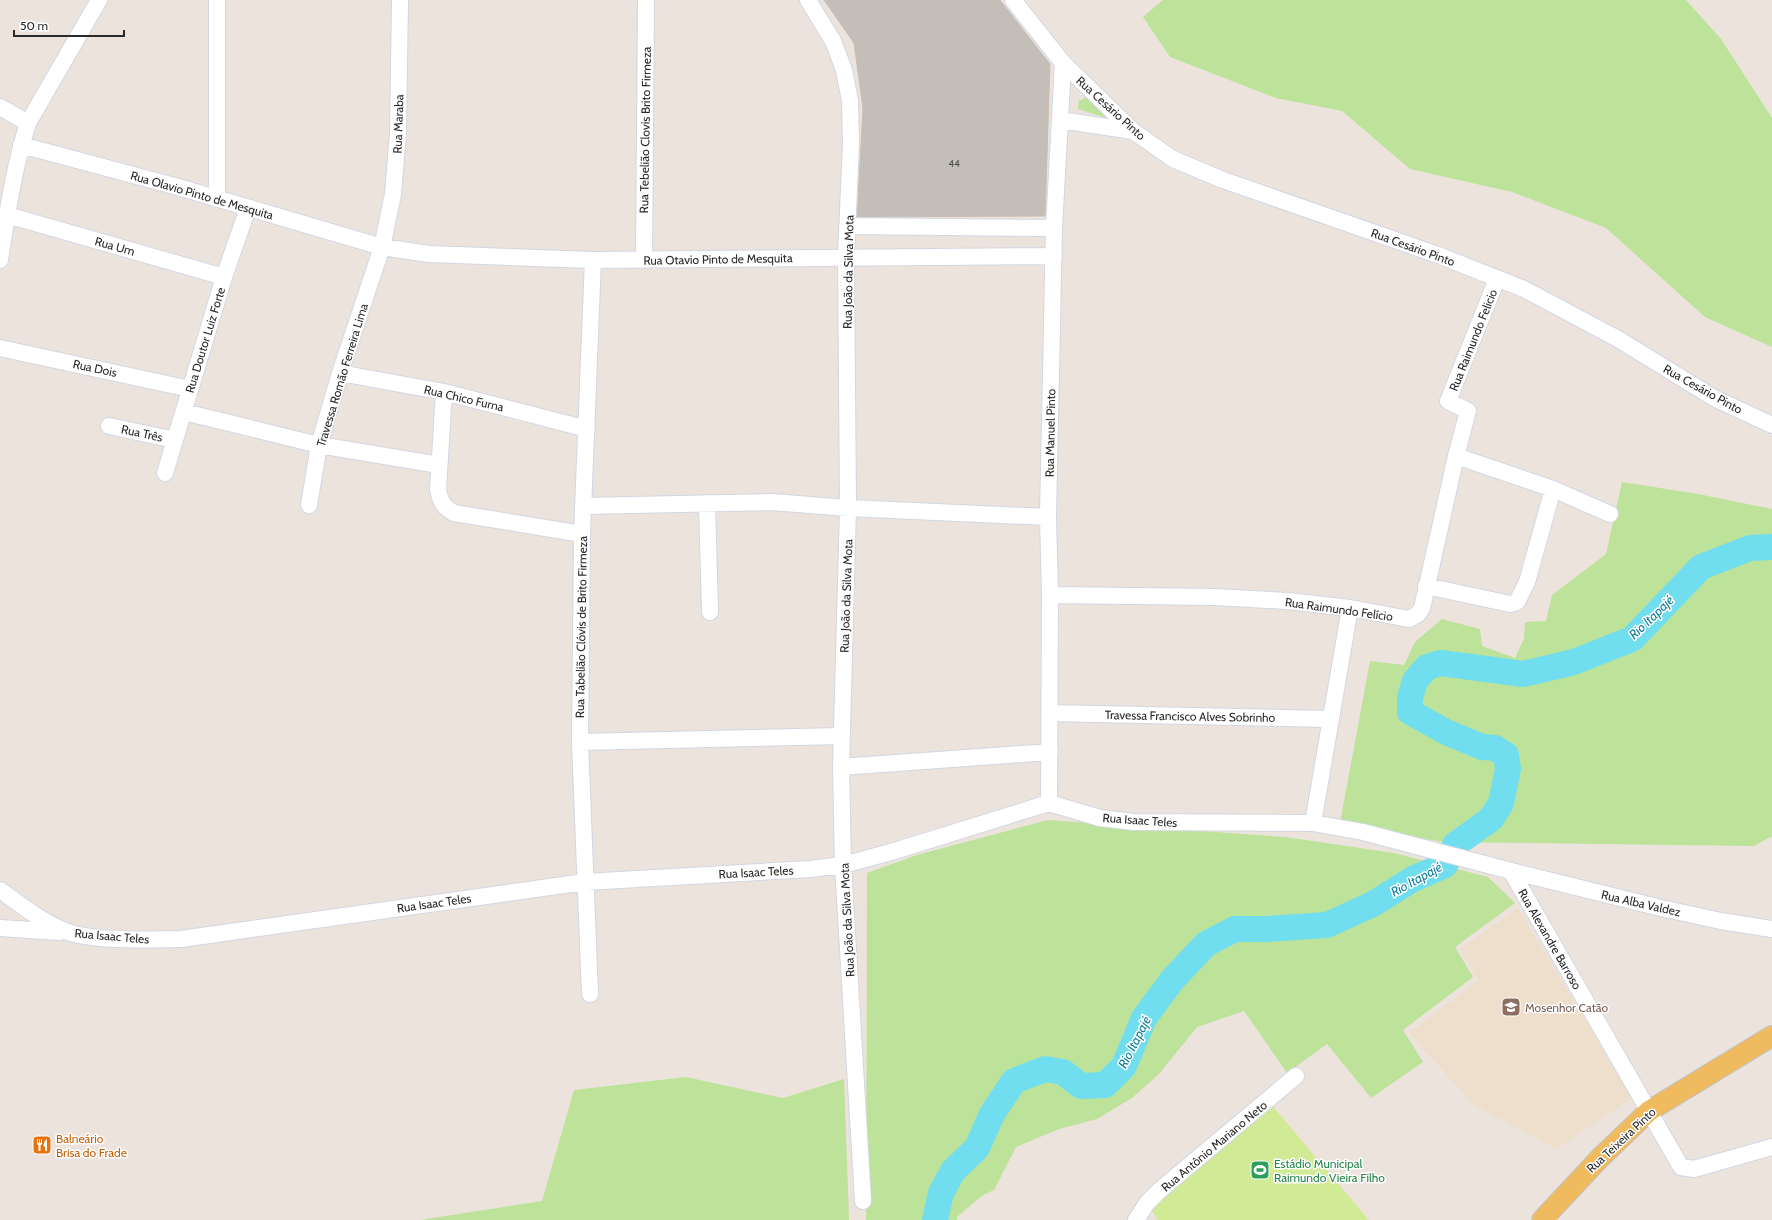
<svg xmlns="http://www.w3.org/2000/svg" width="1772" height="1220" viewBox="0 0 1772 1220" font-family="Cabin,sans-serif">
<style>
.education{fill:#eedecc}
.green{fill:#bce399}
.pitch{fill:#d1ea95}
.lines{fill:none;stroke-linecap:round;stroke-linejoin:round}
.river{stroke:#70deee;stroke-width:26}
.building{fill:#c4beb8;stroke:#c8bfb6}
.minor-casing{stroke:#d2d7e3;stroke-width:18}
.major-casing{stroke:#c3c3c3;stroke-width:22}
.minor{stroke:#fff;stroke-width:16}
.major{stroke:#f0ba5e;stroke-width:20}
.labels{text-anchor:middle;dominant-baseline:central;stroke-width:3;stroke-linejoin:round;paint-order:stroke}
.number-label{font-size:10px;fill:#504f4e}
.street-label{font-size:12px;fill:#2a2a2a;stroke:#fff}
.education-label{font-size:12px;fill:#785e54;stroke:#fff;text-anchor:start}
.food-label{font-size:12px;fill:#c56008;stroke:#fff;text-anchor:start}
.leisure-label{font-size:12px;fill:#27864d;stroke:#fff;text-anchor:start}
.water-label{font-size:13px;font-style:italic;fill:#0e7d9b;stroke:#fff}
</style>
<rect width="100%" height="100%" fill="#ece3dc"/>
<path class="education" d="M1518,908L1632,1098L1556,1149L1474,1105L1409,1033L1478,981L1460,949Z"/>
<path class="green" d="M1163,0H1686L1721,39L1772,118V347L1705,317L1606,228L1512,192L1410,169L1342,111L1276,98L1170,57L1143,17Z
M1087,97L1110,119L1078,109L1079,101Z
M1622,482L1698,494L1772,509V836L1754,846L1442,842L1340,823L1370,661L1404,665L1415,642L1442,619L1480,629L1482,646L1515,658L1524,639L1525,622L1546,621L1552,595L1606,554Z
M1048,820L1285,837L1394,853L1488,877L1515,903L1455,947L1473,977L1403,1030L1423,1062L1371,1098L1327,1044L1287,1073L1244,1011L1197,1027L1159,1074L1132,1098L1097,1119L1059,1129L1016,1147L994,1190L983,1195L957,1217V1220H866L867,873L917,855Z
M686,1077L783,1098L844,1079L849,1220H420L542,1201L574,1090Z"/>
<path class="pitch" d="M1270,1103L1369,1220H1158L1150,1208Z"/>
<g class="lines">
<path class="river" d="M935,1220L941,1193L953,1171L977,1148L992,1114L1014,1081L1045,1069L1063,1072L1081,1086L1105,1085L1124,1066L1144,1018L1173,979L1206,944L1235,929H1267L1327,925L1373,904L1413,879L1445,865L1456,844L1491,819L1501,803L1508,769L1506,755L1495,748L1482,747L1446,732L1410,712V698L1415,681L1427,667L1441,663L1523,674L1574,662L1632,639L1701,567L1750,548L1772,547"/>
</g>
<path class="building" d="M824,0H1000L1050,64L1045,216L857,217L863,109L854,43Z"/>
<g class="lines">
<g class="minor-casing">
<path id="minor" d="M217,0V199
M808,0L833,41L844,70L850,101L851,143L846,257L848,508L841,767L843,865L863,1201
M1013,0L1063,63L1133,131L1173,159L1223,180L1438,255L1524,289L1618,339L1714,398L1772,425
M0,107L28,123
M1060,120L1133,131
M21,145L178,187L382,247L429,254L593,260L1054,256
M7,215L224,277
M847,226L1054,228
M0,260C7,214 14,167 28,123L99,0
M644,260L646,0
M0,348L190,389
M340,373L444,392L587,429
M444,392L438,489C440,501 443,507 454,513L582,534
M184,412L319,445L439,465
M109,426L175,440
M1456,456L1553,489L1610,514
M165,473L224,277L248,208
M707,503L710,612
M309,505L319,445L340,373L382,247L393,194L398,133L400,0
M583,506L772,502L848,508L1048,517
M1426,586L1510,604L1517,602L1527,582L1553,489
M1050,595L1215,597L1288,601L1350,608L1409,619L1418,614L1422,608L1456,456L1468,411L1448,401L1497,279
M1050,713L1331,719
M580,742L841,736
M841,767L1050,752
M1049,803L1050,595L1048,517L1054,228L1063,63
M1313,823L1350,608
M1511,871L1681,1167L1694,1169L1772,1147
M0,890C21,905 43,923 68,932C96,942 150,939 181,939L585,882L810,869L843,865L891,852L1049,803L1100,818L1134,822L1313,823L1363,832L1511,871L1661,908L1721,921L1772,929
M0,928L60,932
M590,994L580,742L582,534L593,260
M1136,1220L1147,1203L1160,1190L1296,1076"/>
</g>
<g class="major-casing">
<path id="major" d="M1542,1220L1599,1159L1649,1111L1772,1036"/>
</g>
<use href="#minor" class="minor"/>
<use href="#major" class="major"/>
</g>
<defs>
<g id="school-square" transform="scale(1)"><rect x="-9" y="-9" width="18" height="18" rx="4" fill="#8d6e63" stroke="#fff"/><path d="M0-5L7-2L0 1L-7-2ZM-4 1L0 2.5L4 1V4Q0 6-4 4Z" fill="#fff"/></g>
<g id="restaurant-square" transform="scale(1)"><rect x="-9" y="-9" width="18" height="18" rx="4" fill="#e8710a" stroke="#fff"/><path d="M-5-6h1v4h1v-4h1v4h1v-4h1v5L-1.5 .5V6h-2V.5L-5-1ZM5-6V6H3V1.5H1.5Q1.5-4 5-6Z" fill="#fff"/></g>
<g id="stadium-square" transform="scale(1)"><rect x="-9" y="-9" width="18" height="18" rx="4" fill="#2e9e5b" stroke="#fff"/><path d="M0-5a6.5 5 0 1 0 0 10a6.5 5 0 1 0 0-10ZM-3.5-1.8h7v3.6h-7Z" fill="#fff"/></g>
</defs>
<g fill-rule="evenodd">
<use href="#school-square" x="1511" y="1007"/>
<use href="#restaurant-square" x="42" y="1145"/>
<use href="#stadium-square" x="1260" y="1170"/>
</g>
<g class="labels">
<g class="number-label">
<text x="954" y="163">44</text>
</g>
<g class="street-label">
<text transform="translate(1111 108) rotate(42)">Rua Cesário Pinto</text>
<text transform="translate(398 124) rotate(-88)">Rua Maraba</text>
<text transform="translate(645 130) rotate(-89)">Rua Tebelião Clovis Brito Firmeza</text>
<text transform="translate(202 195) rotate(16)">Rua Olavio Pinto de Mesquita</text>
<text transform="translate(115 246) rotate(16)">Rua Um</text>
<text transform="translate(1413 247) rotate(20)">Rua Cesário Pinto</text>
<text transform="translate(718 259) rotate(-1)">Rua Otavio Pinto de Mesquita</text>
<text transform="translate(848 272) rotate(-89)">Rua João da Silva Mota</text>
<text transform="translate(205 340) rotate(-73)">Rua Doutor Luiz Forte</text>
<text transform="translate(1473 340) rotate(-68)">Rua Raimundo Felicio</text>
<text transform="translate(95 368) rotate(12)">Rua Dois</text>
<text transform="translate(342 375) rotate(-73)">Travessa Romão Ferreira Lima</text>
<text transform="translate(1703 389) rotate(29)">Rua Cesário Pinto</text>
<text transform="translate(464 398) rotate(13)">Rua Chico Furna</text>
<text transform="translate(142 433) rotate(12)">Rua Três</text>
<text transform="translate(1050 433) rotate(-89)">Rua Manuel Pinto</text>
<text transform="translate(846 596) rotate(-88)">Rua João da Silva Mota</text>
<text transform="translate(1339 609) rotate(8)">Rua Raimundo Felício</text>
<text transform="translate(581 627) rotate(-89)">Rua Tabelião Clóvis de Brito Firmeza</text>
<text transform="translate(1190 716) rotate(1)">Travessa Francisco Alves Sobrinho</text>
<text transform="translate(1140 820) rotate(4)">Rua Isaac Teles</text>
<text transform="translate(756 872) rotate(-3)">Rua Isaac Teles</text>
<text transform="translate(434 903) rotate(-8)">Rua Isaac Teles</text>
<text transform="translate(1641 903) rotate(13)">Rua Alba Valdez</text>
<text transform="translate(847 920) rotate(-93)">Rua João da Silva Mota</text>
<text transform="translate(112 936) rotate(5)">Rua Isaac Teles</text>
<text transform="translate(1550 939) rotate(60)">Rua Alexandre Barroso</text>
<text transform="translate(1621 1140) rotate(-43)">Rua Teixeira Pinto</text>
<text transform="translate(1214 1146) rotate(-40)">Rua Antônio Mariano Neto</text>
</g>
<g class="education-label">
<text x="1525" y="1007">Mosenhor Catão</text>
</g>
<g class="food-label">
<text x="56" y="1138">Balneário<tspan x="56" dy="14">Brisa do Frade</tspan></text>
</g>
<g class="leisure-label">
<text x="1274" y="1163">Estádio Municipal<tspan x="1274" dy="14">Raimundo Vieira Filho</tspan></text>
</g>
<g class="water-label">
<text transform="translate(1651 617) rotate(-44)">Rio Itapajé</text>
<text transform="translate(1416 879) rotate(-29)">Rio Itapajé</text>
<text transform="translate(1134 1042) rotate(-63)">Rio Itapajé</text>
</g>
</g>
<path d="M14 30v6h110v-6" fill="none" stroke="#2a2a2a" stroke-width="2"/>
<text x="20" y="30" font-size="12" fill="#2a2a2a" stroke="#ffffff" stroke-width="3" paint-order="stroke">50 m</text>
</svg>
